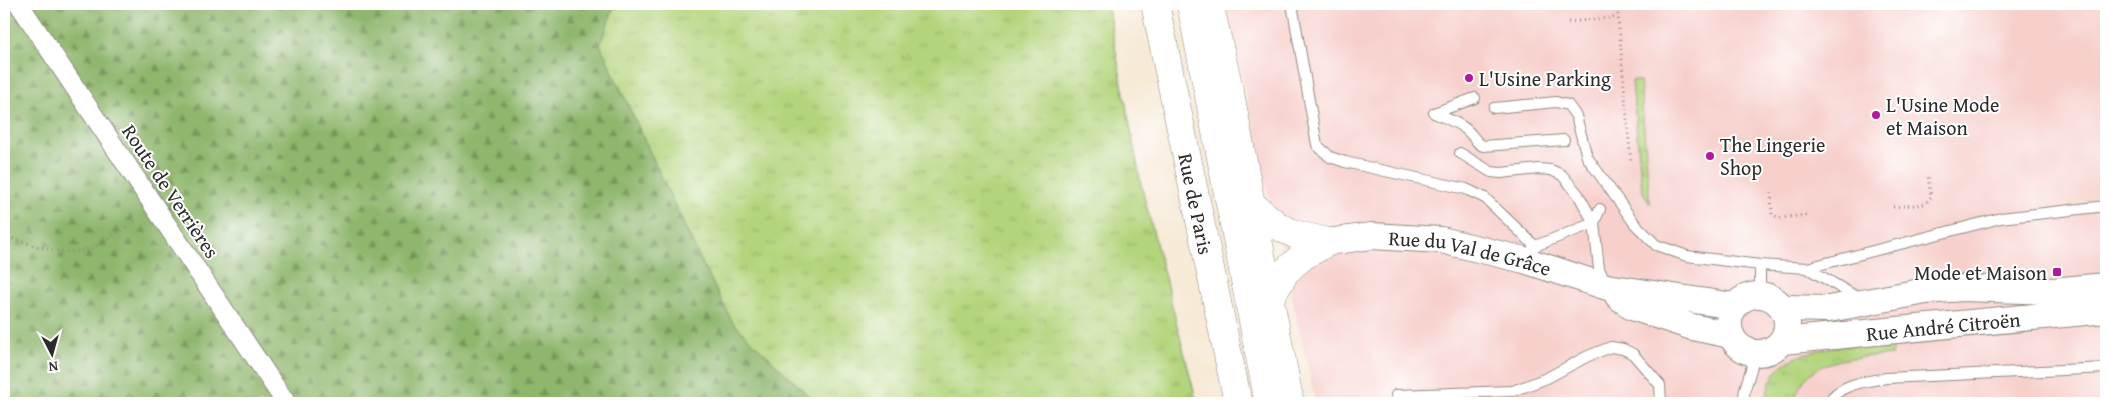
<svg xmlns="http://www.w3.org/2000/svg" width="2110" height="407" viewBox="0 0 2110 407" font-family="'Gentium Book Plus',serif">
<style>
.built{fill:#f7d0cc}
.grass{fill:url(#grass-tufts);stroke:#6f8054}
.forest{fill:url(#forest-firs);stroke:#5c704c}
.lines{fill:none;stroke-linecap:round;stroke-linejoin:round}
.lane-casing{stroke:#918a81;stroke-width:12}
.street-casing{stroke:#918a81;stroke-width:21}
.secondary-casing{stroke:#918a81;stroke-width:28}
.primary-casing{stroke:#918a81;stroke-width:29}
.highway-casing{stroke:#918a81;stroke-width:29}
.path{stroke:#918a81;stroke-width:3;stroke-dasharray:1 4;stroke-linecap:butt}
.lane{stroke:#fff;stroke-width:10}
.street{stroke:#fff;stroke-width:19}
.secondary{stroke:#fff;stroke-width:26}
.primary{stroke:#fff;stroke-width:28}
.highway{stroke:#fff;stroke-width:28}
.poi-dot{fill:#b5179e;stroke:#fff;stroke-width:2}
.labels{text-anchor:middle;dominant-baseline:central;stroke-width:4;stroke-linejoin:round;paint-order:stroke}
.poi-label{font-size:20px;fill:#2b2b2b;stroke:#fff;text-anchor:start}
.street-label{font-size:20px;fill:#2b2b2b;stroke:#fff}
</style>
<defs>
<pattern id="grass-tufts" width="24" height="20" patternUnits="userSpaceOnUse" patternTransform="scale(1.25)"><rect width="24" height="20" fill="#b3d47c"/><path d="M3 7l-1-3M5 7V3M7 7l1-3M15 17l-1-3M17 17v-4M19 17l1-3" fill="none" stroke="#9ab66b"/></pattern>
<pattern id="forest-firs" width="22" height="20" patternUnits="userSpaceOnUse" patternTransform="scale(1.25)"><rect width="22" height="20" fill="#8eb66c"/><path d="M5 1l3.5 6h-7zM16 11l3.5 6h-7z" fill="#749459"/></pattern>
</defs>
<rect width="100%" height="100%" fill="#fff"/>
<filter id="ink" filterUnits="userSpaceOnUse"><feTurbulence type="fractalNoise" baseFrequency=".02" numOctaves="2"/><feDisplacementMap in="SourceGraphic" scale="10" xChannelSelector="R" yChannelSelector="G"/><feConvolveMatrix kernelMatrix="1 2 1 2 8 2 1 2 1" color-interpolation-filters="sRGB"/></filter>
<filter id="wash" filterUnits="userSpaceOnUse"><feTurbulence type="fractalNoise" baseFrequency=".0096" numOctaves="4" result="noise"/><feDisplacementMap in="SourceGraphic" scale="20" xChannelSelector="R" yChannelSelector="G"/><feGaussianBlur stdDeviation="1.12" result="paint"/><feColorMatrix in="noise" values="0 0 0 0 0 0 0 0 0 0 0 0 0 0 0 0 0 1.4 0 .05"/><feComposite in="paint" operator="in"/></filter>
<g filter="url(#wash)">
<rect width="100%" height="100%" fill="#f7ead7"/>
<path class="built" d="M1225,4H2106V403H1316Z"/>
<path class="grass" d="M615,4H1107L1141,184L1197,403H816L733,323L696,251L600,45Z
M1632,81H1640L1650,204L1642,190Z
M1891,343L1892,355C1853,358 1805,355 1794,403H1767C1765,342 1848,347 1891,343Z"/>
<path class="forest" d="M4,4H615L600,45L696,251L733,323L816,403H4Z"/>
</g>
<g filter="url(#ink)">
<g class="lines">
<g class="lane-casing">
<path id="lane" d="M1292,4L1317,145L1330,157L1345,162L1466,189L1485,198L1535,246
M1494,108L1556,102L1568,105L1576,116L1587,157L1635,224L1656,245L1687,256L1760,265L1807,268L1860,299
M1434,113C1446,118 1460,123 1469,132C1474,137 1476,143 1483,146L1564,140
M1434,113L1475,98
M1460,153L1491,172L1501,173L1539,169L1551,170L1562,175L1578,194L1594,223L1599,269L1606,283
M1532,250L1535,246L1594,223L1600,209
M1760,265V294
M1807,268L2001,218L2106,206
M1396,395L1513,391L1547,378L1588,356L1611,347L1623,349L1633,354L1660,385L1661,403
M1743,403L1745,389L1756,353
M1828,403C1840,383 1865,382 1886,378L2106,368"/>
</g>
<g class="street-casing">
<path id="street" d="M19,4L286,403"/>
</g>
<g class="secondary-casing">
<g id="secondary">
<path id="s1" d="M1328,242L1371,236L1441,240L1524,260L1607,287L1734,306"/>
<circle cx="1758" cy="324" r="29"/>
<path d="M1618,296L1632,307L1692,327L1731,335"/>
<path d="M1785,308L1829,309L1926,291L1962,288L2052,291L2106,286"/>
<path id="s2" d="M1782,341L2106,310"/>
</g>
</g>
<g class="primary-casing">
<g id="primary">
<path id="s3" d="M1155,4L1238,403"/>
<path d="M1191,4L1269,403"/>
<path d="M1211,12L1230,93L1251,204L1278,226L1294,234L1328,242"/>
</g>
</g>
<g class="highway-casing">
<path id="highway" d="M1251,204L1290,403
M1269,300L1286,271L1303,256L1328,242"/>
</g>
<path class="path" d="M1617,4L1631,163
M1568,22L1618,17
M1771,193L1772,214L1779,218L1808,215
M1893,207L1925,204L1931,197L1928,176
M4,235C26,243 56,255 80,251C99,248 122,230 138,219"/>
<use href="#lane" class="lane"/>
<use href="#street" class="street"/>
<use href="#secondary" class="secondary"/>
<use href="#primary" class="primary"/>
<use href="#highway" class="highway"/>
</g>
</g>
<g class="poi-dot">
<circle cx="1469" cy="78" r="5"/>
<circle cx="1876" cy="115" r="5"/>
<circle cx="1710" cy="156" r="5"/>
<rect x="2052" y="267" width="10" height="10" rx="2.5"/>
</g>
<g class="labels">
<g class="poi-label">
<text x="1479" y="78">L'Usine Parking</text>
<text x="1886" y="104">L'Usine Mode<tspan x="1886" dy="23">et Maison</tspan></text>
<text x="1720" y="144">The Lingerie<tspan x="1720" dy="23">Shop</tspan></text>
<text x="2047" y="272" text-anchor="end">Mode et Maison</text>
</g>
<g class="street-label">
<text transform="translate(171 191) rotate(56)">Route de Verrières</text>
<text stroke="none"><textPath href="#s3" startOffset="204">Rue de Paris</textPath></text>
<text stroke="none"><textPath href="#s1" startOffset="144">Rue du Val de Grâce</textPath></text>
<text stroke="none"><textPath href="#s2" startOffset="162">Rue André Citroën</textPath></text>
</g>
</g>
<rect width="2110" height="407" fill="none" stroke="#fff" stroke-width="20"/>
<g transform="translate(52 354) rotate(174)" stroke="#ffffff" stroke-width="4" paint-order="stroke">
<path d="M0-4L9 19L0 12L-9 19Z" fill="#2b2b2b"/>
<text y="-8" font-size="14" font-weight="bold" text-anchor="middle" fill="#2b2b2b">N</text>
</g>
</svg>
